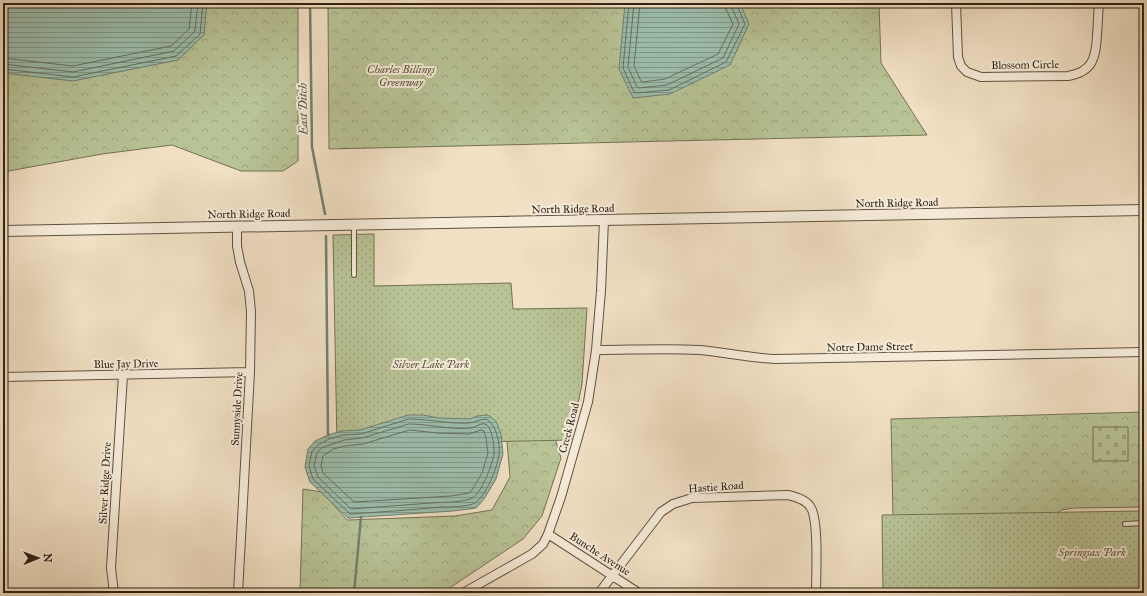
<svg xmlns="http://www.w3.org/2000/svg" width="1147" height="596" viewBox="0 0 1147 596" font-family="'IM FELL Great Primer',serif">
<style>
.forest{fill:url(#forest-crowns);stroke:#747255}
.cemetery{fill:url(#cemetery-stones);stroke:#747255}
.park{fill:url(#park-dots);stroke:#747255}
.water{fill:url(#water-rules);stroke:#708070}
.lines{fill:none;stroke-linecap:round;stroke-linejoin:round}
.shore{stroke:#667060;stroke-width:1}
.stream{stroke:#708070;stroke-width:2.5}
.service-casing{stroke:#605240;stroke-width:6}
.minor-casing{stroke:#605240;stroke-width:10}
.tertiary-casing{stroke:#605240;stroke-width:12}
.service{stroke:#f6ebd9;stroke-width:4}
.minor{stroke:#f6ebd9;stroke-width:8}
.tertiary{stroke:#f6ebd9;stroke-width:10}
.labels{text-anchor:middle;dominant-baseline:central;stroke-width:4;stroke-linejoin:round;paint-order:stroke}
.street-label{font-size:11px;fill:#2f2214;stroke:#f6ebd9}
.park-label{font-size:11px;font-style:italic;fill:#58523b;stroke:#f6ebd9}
.water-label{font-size:12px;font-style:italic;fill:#505142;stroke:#f6ebd9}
</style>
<defs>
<pattern id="forest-crowns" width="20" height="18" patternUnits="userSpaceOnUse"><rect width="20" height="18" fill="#b8c396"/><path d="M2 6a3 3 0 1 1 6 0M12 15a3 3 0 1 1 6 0" fill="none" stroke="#9ea780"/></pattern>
<pattern id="cemetery-stones" width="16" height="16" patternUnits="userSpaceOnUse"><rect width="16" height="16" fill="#b8c396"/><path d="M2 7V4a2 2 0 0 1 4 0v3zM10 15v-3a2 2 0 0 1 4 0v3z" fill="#9ea780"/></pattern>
<pattern id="park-dots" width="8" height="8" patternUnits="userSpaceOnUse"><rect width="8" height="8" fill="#b8c396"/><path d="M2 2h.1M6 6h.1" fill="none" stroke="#9ea780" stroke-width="1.8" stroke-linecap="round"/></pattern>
<pattern id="water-rules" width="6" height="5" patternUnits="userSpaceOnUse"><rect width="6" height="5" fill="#9cbead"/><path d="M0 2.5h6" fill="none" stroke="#809a8c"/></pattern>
</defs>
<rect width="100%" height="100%" fill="#f1e0c4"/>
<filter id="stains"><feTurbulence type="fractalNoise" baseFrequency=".005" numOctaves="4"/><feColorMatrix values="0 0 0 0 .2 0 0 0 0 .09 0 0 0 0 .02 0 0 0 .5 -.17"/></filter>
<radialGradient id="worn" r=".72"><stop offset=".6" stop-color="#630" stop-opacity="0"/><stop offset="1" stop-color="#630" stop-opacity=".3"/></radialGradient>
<path class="forest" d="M3,3H298V161L283,171H241L172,145L102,154L3,172Z
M328,3H879L881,63L927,135L329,149Z
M1144,412V507L1074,508L1061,510L1049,524L894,565L891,419Z
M550,422L561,458L542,516L523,539L442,593H300L303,489L322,492L347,520L455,516L492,510L510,477L506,430Z"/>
<path class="cemetery" d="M1093,427H1128V461H1093Z"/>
<path class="park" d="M374,234V286L511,283L513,309L587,308L582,384L571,440L337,445L333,235Z
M1144,511V593H883L882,515Z"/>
<path class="water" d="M3,3H207L204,35L178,60L73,81L3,73Z
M625,3H740L749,24L730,65L670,94L633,98L619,69Z
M408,415H423L439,418L470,419L477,416L488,415L496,421L501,434L503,454L496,479L484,499L476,508L453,511L348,518L310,482L305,467L308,449L315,441L328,435L342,431L360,430Z"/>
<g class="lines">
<path class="shore" d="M629,3L623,68L634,92L636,93L669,90L726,62L745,24L736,3
M634,3L628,67L637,87L639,88L667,85L723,58L739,24L732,8L731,3
M640,3L634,66L641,81L643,82L665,79L718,54L733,24L726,9L725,3
M3,58L73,66L171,46L189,29L192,3
M3,64L73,72L174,51L195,31L198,3
M3,69L73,77L176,56L200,34L203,3
M409,419C429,419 448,424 468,423C474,423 480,419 486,419C497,425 500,443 499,455C497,468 486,496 475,503C468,507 449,507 441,507C411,510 380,512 350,514L313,479L309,466L312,451L318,445L329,439L343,435L361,434Z
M409,424C429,424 450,430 470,428C475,428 482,421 487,425C492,429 495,448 494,454C492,465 481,496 470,499C458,503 443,502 431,503C404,505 378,507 351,509L318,477L314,466L317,453L321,448L344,440L362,438Z
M410,430L438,433L469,434L481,430L484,431L486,438L488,453L482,473L472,490L469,493L451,496L354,502L323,473L321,466L323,456L333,449L345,446L363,444Z"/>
<path class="stream" d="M310,3L312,147L325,214
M326,236L328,435
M354,593L361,517"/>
<g class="service-casing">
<path id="service" d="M354,275V226
M1125,524L1144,523"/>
</g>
<g class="minor-casing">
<path id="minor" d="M956,3L958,57L961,66L967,72L981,77L1068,76C1093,72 1096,57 1097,35C1098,24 1098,14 1099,3
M237,227V246L240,262L249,291L251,312L250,372L238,593
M596,350C630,350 665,348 699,350C724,352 750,358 775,359L1144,352
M3,377L250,372
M548,534L639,593
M114,593L111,568L123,375
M463,593L532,554L543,544L548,534L561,497L588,402L596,350L601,291L604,220
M599,593L661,512L673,504L692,498L788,495C797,497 807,500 811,508C819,521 816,575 816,593"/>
</g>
<g class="tertiary-casing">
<path id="tertiary" d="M3,231L1144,210"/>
</g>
<use href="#service" class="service"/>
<use href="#minor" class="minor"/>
<use href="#tertiary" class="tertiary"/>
</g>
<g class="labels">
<g class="street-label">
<text transform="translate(1025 65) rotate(-1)">Blossom Circle</text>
<text transform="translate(897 203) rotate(-1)">North Ridge Road</text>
<text transform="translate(573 209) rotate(-1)">North Ridge Road</text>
<text transform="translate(249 214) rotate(-1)">North Ridge Road</text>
<text transform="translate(870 347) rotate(-1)">Notre Dame Street</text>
<text transform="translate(126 364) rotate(-1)">Blue Jay Drive</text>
<text transform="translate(237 409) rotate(-87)">Sunnyside Drive</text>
<text transform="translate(569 428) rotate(-75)">Creek Road</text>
<text transform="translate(105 483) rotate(-87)">Silver Ridge Drive</text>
<text transform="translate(716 487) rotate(-4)">Hastie Road</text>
<text transform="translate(600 554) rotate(33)">Bunche Avenue</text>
</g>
<g class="park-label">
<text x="401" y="69">Charles Billings<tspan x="401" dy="13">Greenway</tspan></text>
<text x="431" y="364">Silver Lake Park</text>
<text x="1092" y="552">Springsax Park</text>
</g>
<g class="water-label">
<text transform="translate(303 109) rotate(-91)">East Ditch</text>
</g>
</g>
<rect width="1147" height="596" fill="none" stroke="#f1e0c4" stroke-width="16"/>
<rect x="4" y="4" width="1139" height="588" fill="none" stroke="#2f2214" stroke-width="2"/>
<rect x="8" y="8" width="1131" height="580" fill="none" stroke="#2f2214"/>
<g transform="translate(38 558) rotate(89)" stroke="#f6ebd9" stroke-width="3" paint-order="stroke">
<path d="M0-3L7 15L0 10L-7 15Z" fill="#2f2214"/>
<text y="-6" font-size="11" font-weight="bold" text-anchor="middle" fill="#2f2214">N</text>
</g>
<rect width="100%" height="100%" filter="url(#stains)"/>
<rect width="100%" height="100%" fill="url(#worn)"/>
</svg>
